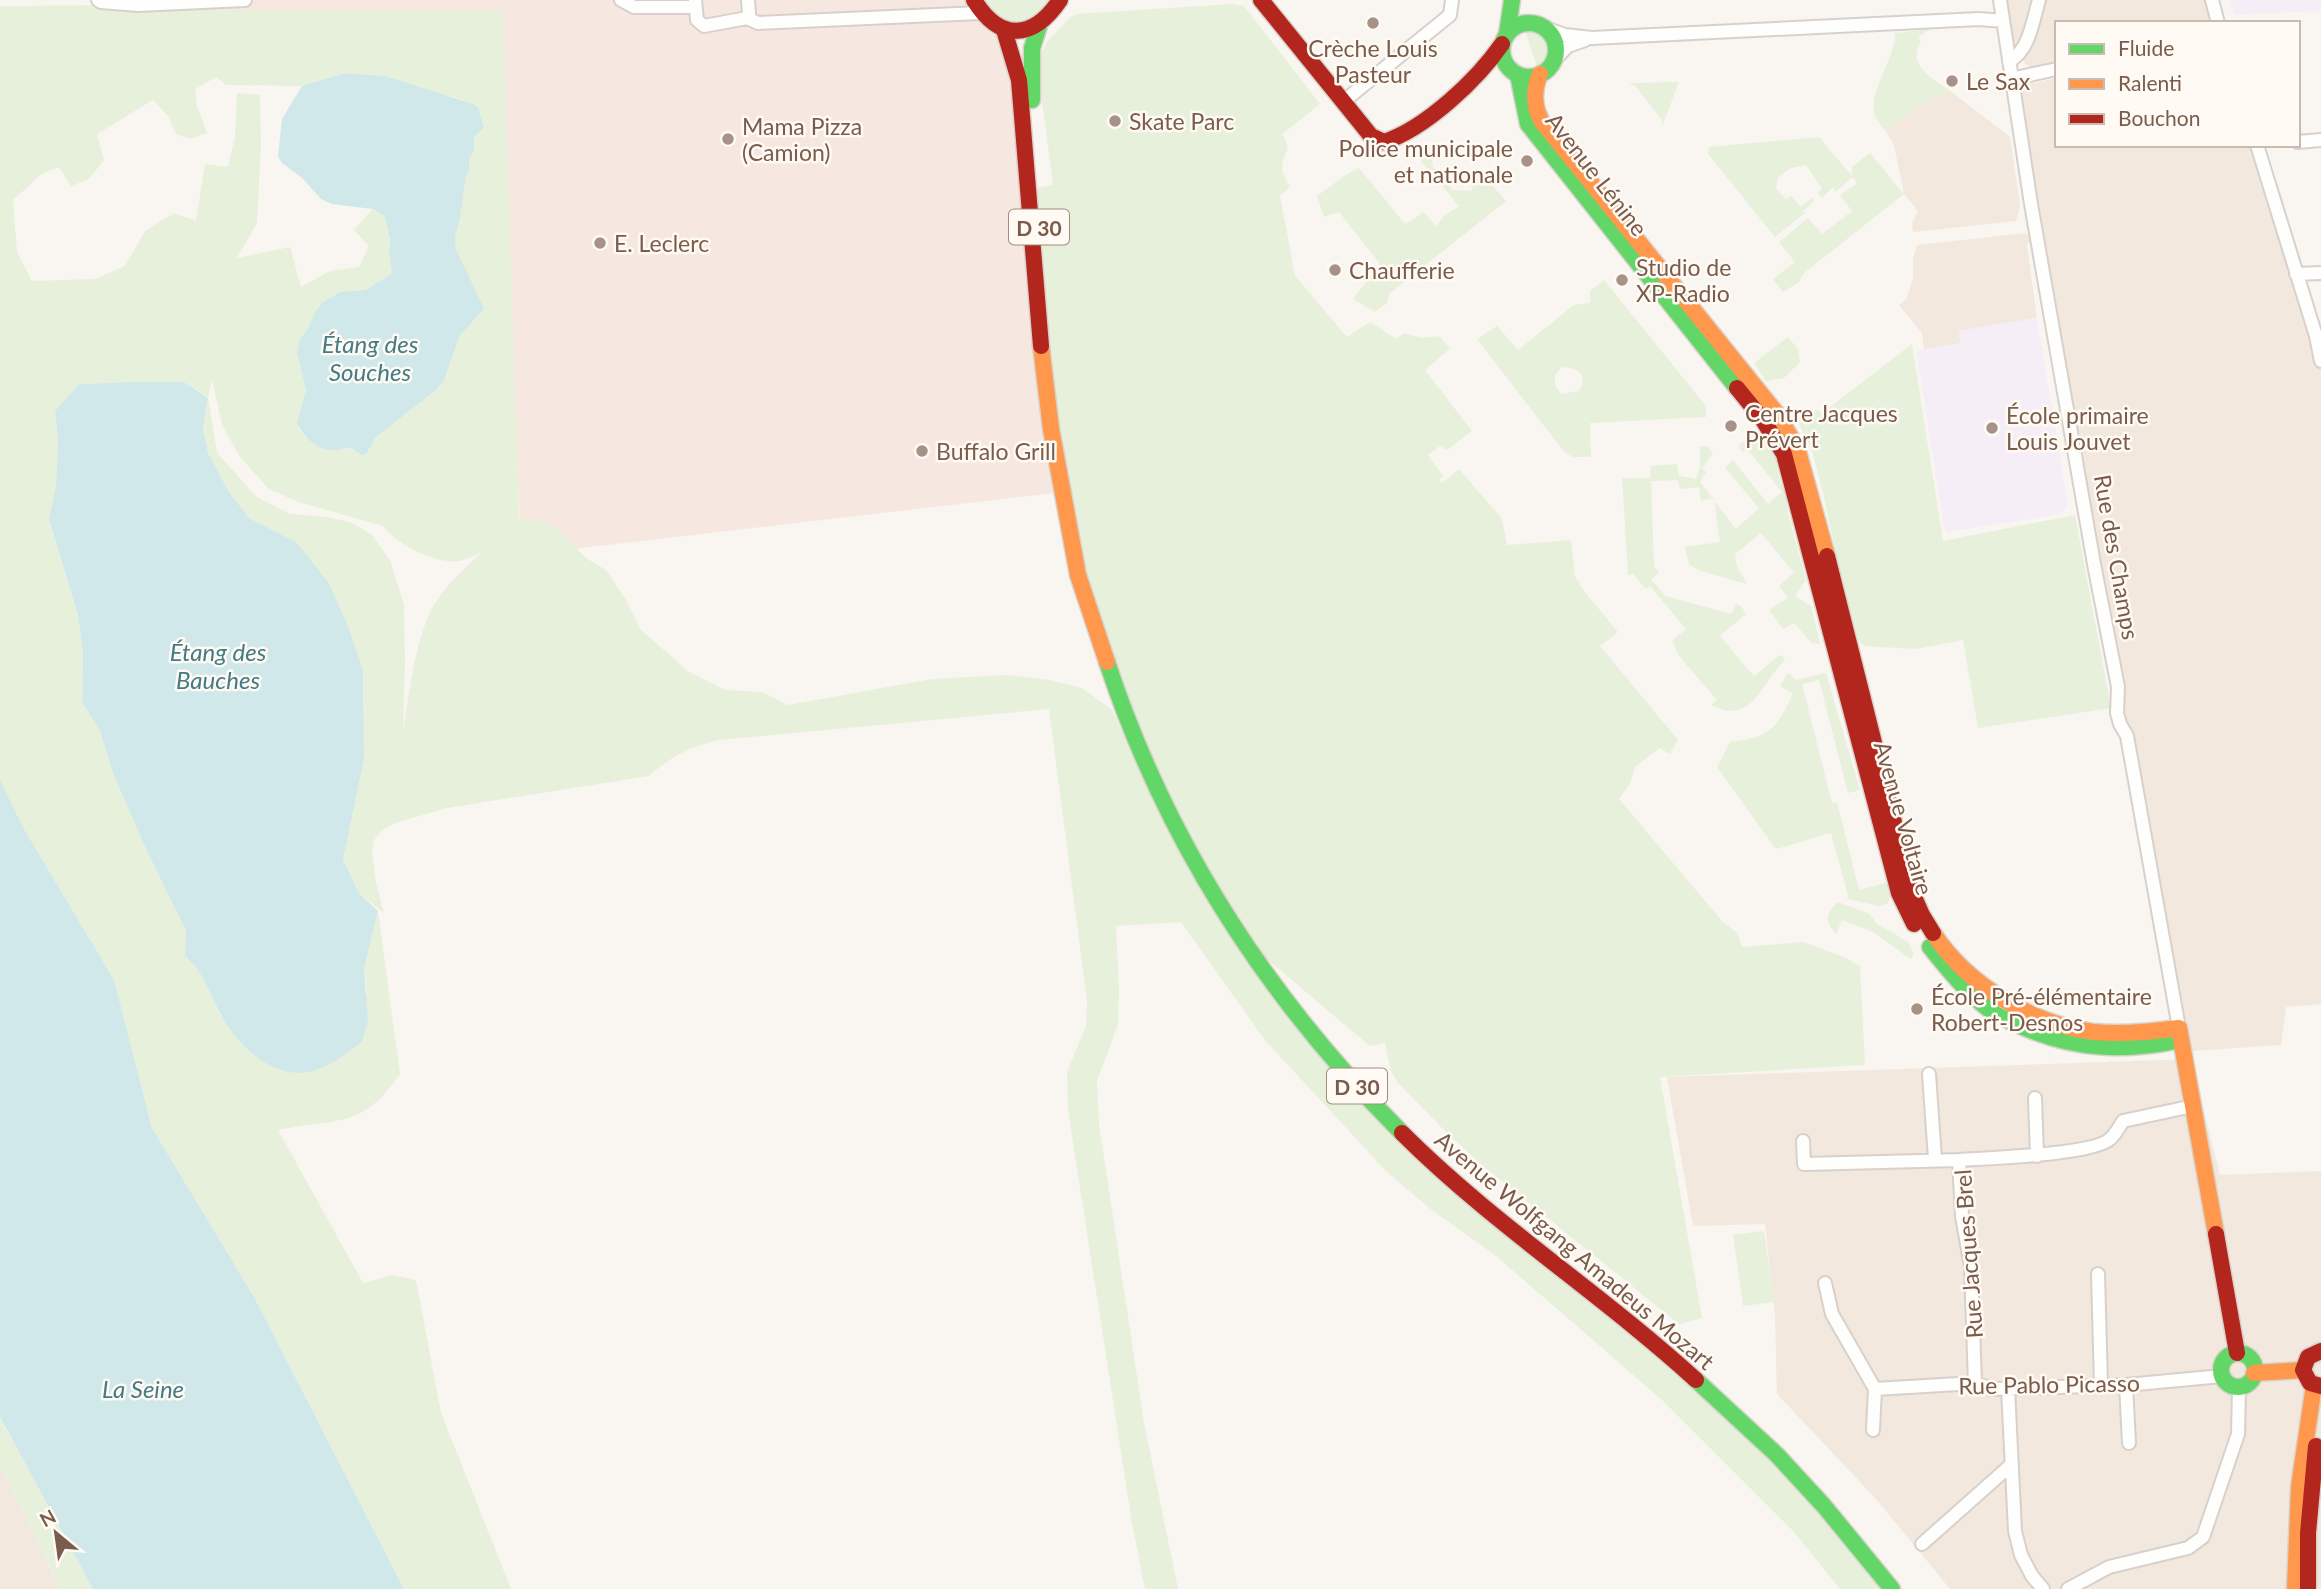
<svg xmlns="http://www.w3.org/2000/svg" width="2321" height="1589" viewBox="0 0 2321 1589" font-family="Lato,sans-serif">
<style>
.residential{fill:#f2e8de}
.commercial{fill:#f6e8e1}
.education{fill:#f6eef6}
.green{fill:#e7f0db;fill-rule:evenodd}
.water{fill:#d0e8ea}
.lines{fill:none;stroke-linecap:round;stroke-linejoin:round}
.street-casing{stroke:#d7d1cb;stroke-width:16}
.fast-casing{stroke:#d9d2cb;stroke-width:19}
.slow-casing{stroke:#d9d2cb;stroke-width:19}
.jam-casing{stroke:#d9d2cb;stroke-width:19}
.street{stroke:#fefefd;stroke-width:12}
.fast{stroke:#63d668;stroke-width:16}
.slow{stroke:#ff974d;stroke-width:16}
.jam{stroke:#b3261e;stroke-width:16}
.poi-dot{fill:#a69286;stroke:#fffaf3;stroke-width:2.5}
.labels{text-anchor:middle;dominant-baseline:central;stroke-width:5;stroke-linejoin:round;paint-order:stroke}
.shield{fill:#fffaf3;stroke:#a28b7f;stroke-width:2}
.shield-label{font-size:21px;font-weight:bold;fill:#7a5c4d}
.poi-label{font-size:23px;fill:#7a5c4d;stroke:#fffaf3;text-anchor:start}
.street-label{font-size:23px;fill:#7a5c4d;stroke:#fffaf3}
.water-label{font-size:24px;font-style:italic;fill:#437c86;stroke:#fffaf3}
</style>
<rect width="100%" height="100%" fill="#f9f5f0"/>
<path class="residential" d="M2003,0H2214L2221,23H2057V63L2035,68L2026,65L2013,46Z
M2057,78V145H2257L2321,361V1004L2286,1007L2281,1045L2192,1051L2183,1035L2089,517L2018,87Z
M1949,90L2010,137L2020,206L2016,221L1913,232L1912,223L1918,211L1904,194L1894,145L1885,130L1936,95L1942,98Z
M2026,233L2031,240L2027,245L2037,318L1959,331L1961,343L1916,351L1924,349L1922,333L1899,305L1907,298L1913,278V259L1917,245Z
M2191,1059L2220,1175L2321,1171V1589H1950L1877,1500L1777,1394L1775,1316L1765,1224L1693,1226L1667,1077Z
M0,1466L59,1586L54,1589H0Z"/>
<path class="commercial" d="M218,0H974L1004,30L1063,492L521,555L499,10H218Z"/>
<path class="education" d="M2230,0H2321V11L2234,15Z
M2037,318L2068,505L2062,514L1947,532L1944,527L1916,351L1961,343L1958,331Z"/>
<path class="green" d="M218,0L219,10H503L519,518L552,524L586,558L606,570L626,600L640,629L689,672L725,690L762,692L788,705L932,679L1007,675L1049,680L1082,688L1112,710L1127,742L1072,574L1029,189L1053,185L1037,62L1047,42L1068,19L1076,14L1232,4L1244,6L1320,104L1282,134C1294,151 1283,150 1282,166C1282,174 1286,180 1290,187L1280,195L1295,276L1347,337L1370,322L1396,339L1404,333L1422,338L1439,336L1450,349L1425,370L1472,431L1447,450L1440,446L1428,455L1443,476L1439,479L1442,483L1459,469L1502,519L1507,545L1571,540L1575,576L1584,591L1618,632L1600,646L1678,740L1670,754L1660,748L1635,767L1630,784L1619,799L1722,921L1737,933L1742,947L1803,942L1844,957L1860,966L1865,1065L1660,1077L1702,1318L1679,1324L1482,1165L1443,1129L1398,1083L1391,1071L1385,1043L1370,1046L1242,938L1368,1099L1703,1386L1892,1589H1840L1795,1533L1661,1399L1495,1255L1428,1207L1385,1170L1264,1039L1181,922L1116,926L1119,991L1118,1024L1097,1081L1099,1124L1144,1423L1178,1589H1145L1132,1523L1068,1110L1067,1072L1086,1026L1087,1001L1049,709L718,740C688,748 673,755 649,776L447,808L395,823L381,831L374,840L372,853L376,883L384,913L359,893L343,860L364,759L363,670L348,626L297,543L248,518L229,492L208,453L203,429L208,397L184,382L79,384L55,411L58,441L56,485L49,519L78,615L83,652L82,702L100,731L113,773L145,847L187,930L186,956L198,967L219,1013L247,1048L367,994L364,969L378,911L400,1074C362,1130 335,1118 278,1130L363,1283L393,1275L416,1280L441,1413L511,1589H404L254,1297L152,1128L114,980L24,829L0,780V6L138,5ZM345,73L385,76L443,96L455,97L478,107L484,128L474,137V151L469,159V170L466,176L460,218L455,237L456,249L483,309L460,335L444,380L436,390L375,438L367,453C362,453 311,440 307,438C302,435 299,428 297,424L306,396L305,385L297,353L300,339L304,332L352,291L366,290L392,273L388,224L385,216L373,209L354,230L369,246L359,267L330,271L301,287L290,247L237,258L257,223L261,145L260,95L237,93L235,137L228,167L205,164L196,221L174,213L145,231L125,266L95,279L32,281L17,252L13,200L43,173L59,167L71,186L89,179L104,160L97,134L153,100L168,116L176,134L190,139L207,133L197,106L195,89L216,77L226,85L302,86ZM212,379L222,425L240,457L269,489L298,502L383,526C398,545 434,564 459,561C466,560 474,555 481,553C463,570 443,587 431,610C415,644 409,694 403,732L405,662L404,605L390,560L372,535L353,523L327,517L290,514L257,497L217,453L208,398Z
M982,0H1050C1040,14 1022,31 1002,20C995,16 988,6 982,0Z
M1524,28L1540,31L1550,45L1548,59L1538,69Z
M1930,29L1918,37L1921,41C1906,65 1932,78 1949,90L1942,98L1936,95L1885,130C1882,126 1876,120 1875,116C1867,92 1896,58 1895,33Z
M1679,82L1662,127V120L1636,87L1629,83Z
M1819,137L1852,176V167L1870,153L1904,194L1804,273L1799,282L1783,292L1773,279L1795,262L1779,242L1808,218L1822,234L1852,211L1840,195L1857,184L1853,177L1835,192L1833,187L1822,198L1818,193L1822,189L1806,165L1791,168L1778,177L1776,189L1786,199L1791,196L1801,207L1812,198L1814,201L1803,211L1805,213L1775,237L1708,154L1709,147Z
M1417,143L1430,145L1433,167L1453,190L1472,191L1469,168L1483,186H1493L1506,201L1389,294L1387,303L1375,312L1353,299L1380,264L1339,212L1324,217L1317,196L1346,175L1359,168L1405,224L1424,212L1436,226L1444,216L1459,206L1410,148Z
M1604,280L1706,406V417L1590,423L1591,457H1574L1565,453L1477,339L1497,326L1518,350L1574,305L1590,303V291ZM1569,367L1581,373C1583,381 1583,385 1579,391L1561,394L1555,385V375L1561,368Z
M1788,337L1798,349L1800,362L1784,378L1766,381L1754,363Z
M1912,344L1943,541L2075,515L2111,708L1978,728L1963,640L1915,649L1865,646L1859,641L1843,589L1824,497L1813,454L1795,415L1806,418L1816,410L1822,413Z
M1761,428L1775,453L1779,477L1786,497L1788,513L1806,580L1795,596L1811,606L1820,644L1812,643L1794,623L1783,629L1769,610L1788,598L1779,586L1794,573L1761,533L1735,554L1737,566L1747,584L1698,570L1689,564L1685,547L1720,542L1714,498L1701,501L1699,487L1680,489L1678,480L1651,481L1654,566L1659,573L1651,579L1665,596L1732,614L1735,604L1741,606L1746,614L1720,636L1754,676L1780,655L1785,658C1781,667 1777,668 1772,675C1757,698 1743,722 1711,705L1717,700L1679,656L1672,641L1686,629L1650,586L1646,589L1633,574L1628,575L1622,478H1650L1651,466L1677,464L1679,476L1696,479L1700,467V446H1707L1713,454L1702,468L1706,472L1700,482L1736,529L1759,508L1725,468L1733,460L1768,504L1782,492L1747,449L1743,452L1738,446Z
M1788,673L1796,680L1826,673L1860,790L1848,793L1819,680L1802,684L1832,803L1837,802L1859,890L1886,883L1891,894L1888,903L1879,906L1849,899L1831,833L1776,849L1717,767L1730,742C1771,737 1775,730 1793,694L1780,686Z
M1838,902L1870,914L1876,923L1908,942L1914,954L1911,959L1873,932L1842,920L1836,934C1824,921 1826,913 1838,902Z
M1764,1231L1774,1302L1743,1306L1733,1235Z
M0,1418L93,1589H54L59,1585L0,1466Z"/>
<path class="water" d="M345,73L385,76L473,104L478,107L484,128L474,137V151L469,159V170L466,176L460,218L455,237L456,249L484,309L460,335L444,380L436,390L375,438L367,453L362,455C358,453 355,450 352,449C347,447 340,450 334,450C318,450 304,438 297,423L306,390L297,353L300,339L310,325L314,314L322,303L340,292L366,290L392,273L389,252L390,240L385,216L373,209L332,204L321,199L302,178L282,163L278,157L282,119L302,86Z
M138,382H184L208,398L203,429L208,453L229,492L249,518L297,543L328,582L348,626L363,670L364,759L343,860L359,893L378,911L364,969L368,1020L362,1042C351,1050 339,1060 326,1066C280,1089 240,1050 219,1011C207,990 205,973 185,956L186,930L145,847L113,773L100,731L82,702L83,652L78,615L49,519L56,485L58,441L55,411L79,384Z
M0,780L24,829L114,980L152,1128L254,1297L404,1589H93L0,1417Z"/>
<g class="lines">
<g class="street-casing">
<path id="street" d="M98,0L101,2L138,5L245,0
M621,0L634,7H695
M695,0L697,20L704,26L747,18
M2000,0L2031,204L2094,564L2118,687L2117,713L2120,724L2127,736L2179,1028
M2212,0L2218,23
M747,18L758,23L980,13
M747,18L749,14L748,0
M1545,28L1565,35L1592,38L1979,19L2003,21
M1553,61L1568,46L1585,40
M2009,61C2029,52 2033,20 2039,0
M2011,79L2057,69
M1344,101L1450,15L1452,0
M2298,142L2321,140
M2257,145L2316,336L2321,361
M2296,274L2321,273
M1929,1074L1935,1159
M2035,1098L2037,1156
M1803,1141L1804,1164L1959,1160
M2098,1274L2101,1385
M1825,1283L1832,1314L1875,1389L1873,1430
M1975,1383L1971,1267L1962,1216L1959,1160C1987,1158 2093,1155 2110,1139C2115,1135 2119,1127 2123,1121L2193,1106
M2126,1385L2129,1443
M2008,1388L2015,1531L2021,1555L2032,1576L2043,1589
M1875,1389L1975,1383L1992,1389L2126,1385L2222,1376
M1922,1544L2012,1464
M2068,1589L2109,1567L2188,1548L2203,1537L2238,1434L2239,1387"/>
</g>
<g class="fast-casing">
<path id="fast" d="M1502 50a27 27 0 1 1 54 0a27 27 0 1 1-54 0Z
M1507,34L1512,0
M1518,75L1528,124L1737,388
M1032,100V48L1039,26
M1107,662C1167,844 1267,998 1402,1133
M1930,947C1949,970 1969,996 1994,1013C2003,1019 2013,1022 2023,1027C2076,1050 2125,1052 2181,1040
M2221 1370a17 17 0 1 1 34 0a17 17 0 1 1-34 0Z
M1696,1380L1777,1455L1824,1506L1892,1589"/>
</g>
<g class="slow-casing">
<path id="slow" d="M1540,74C1533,91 1533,106 1542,122L1777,414L1797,448L1827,556
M1041,346L1051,429L1078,575L1107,662
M1933,933C1967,985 2032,1024 2093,1032C2122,1035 2151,1032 2179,1028L2216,1234
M2254,1373L2303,1370
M2295,1589L2299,1487L2314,1385"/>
</g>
<g class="jam-casing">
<path id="jam" d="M974,0C1000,42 1033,40 1060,0
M1261,0L1371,136L1384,142C1426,128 1477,80 1502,44
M1004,30L1019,80L1041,346
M1737,388L1763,420L1784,454L1899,893L1914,924
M1827,556L1911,890L1922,915L1933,933
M1402,1133C1493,1224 1602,1294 1696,1380
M2216,1234L2237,1353
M2321,1351L2308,1357L2303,1370L2310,1383L2321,1386
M2308,1589V1533L2316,1446"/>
</g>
<use href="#street" class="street"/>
<use href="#fast" class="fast"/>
<use href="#slow" class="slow"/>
<use href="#jam" class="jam"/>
</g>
<g class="poi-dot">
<circle cx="1373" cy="23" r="7"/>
<circle cx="1952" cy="81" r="7"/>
<circle cx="1115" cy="121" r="7"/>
<circle cx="728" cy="139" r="7"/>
<circle cx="1527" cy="161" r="7"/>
<circle cx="600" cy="243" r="7"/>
<circle cx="1335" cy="270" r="7"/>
<circle cx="1622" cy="280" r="7"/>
<circle cx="1731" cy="426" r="7"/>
<circle cx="1992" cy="428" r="7"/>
<circle cx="922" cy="451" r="7"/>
<circle cx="1917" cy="1009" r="7"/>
</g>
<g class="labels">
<g class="shield">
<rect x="1009" y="209.5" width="60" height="35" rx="5"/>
<rect x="1327" y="1068.5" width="60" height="35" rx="5"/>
</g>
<g class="shield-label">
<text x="1039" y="227">D 30</text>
<text x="1357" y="1086">D 30</text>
</g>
<g class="poi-label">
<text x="1373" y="48" text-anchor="middle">Crèche Louis<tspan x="1373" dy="26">Pasteur</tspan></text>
<text x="1966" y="81">Le Sax</text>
<text x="1129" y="121">Skate Parc</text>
<text x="742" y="126">Mama Pizza<tspan x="742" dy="26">(Camion)</tspan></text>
<text x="1513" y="148" text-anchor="end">Police municipale<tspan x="1513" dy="26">et nationale</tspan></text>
<text x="614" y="243">E. Leclerc</text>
<text x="1636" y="267">Studio de<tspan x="1636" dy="26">XP-Radio</tspan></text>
<text x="1349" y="270">Chaufferie</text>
<text x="1745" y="413">Centre Jacques<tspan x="1745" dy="26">Prévert</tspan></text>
<text x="2006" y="415">École primaire<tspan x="2006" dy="26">Louis Jouvet</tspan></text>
<text x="936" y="451">Buffalo Grill</text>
<text x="1931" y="996">École Pré-élémentaire<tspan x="1931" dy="26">Robert-Desnos</tspan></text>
</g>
<g class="street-label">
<text transform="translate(1597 174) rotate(52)">Avenue Lénine</text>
<text transform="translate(2117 557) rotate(80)">Rue des Champs</text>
<text transform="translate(1904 818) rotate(74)">Avenue Voltaire</text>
<text transform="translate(1575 1250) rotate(40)">Avenue Wolfgang Amadeus Mozart</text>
<text transform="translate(1968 1254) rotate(-94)">Rue Jacques Brel</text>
<text transform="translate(2049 1384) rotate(-1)">Rue Pablo Picasso</text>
</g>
<g class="water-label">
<text x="370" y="343">Étang des<tspan x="370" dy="28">Souches</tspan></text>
<text x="218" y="651">Étang des<tspan x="218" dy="28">Bauches</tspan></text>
<text x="143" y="1388">La Seine</text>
</g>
</g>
<rect x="2055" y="21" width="245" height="126" fill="#fffaf3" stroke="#cabbb1" stroke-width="2"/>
<rect x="2069" y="44" width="35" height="10" fill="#63d668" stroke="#cabbb1" stroke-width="2"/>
<text x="2118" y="56" font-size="21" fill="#7a5c4d">Fluide</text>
<rect x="2069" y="79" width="35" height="10" fill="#ff974d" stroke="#cabbb1" stroke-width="2"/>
<text x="2118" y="91" font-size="21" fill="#7a5c4d">Ralenti</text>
<rect x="2069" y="114" width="35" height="10" fill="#b3261e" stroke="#cabbb1" stroke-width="2"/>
<text x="2118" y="126" font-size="21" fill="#7a5c4d">Bouchon</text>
<g transform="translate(56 1533) rotate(331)" stroke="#fffaf3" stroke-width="5" paint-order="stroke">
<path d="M0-5L12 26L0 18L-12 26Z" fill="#7a5c4d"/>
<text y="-10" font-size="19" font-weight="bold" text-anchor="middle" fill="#7a5c4d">N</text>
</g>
</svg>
